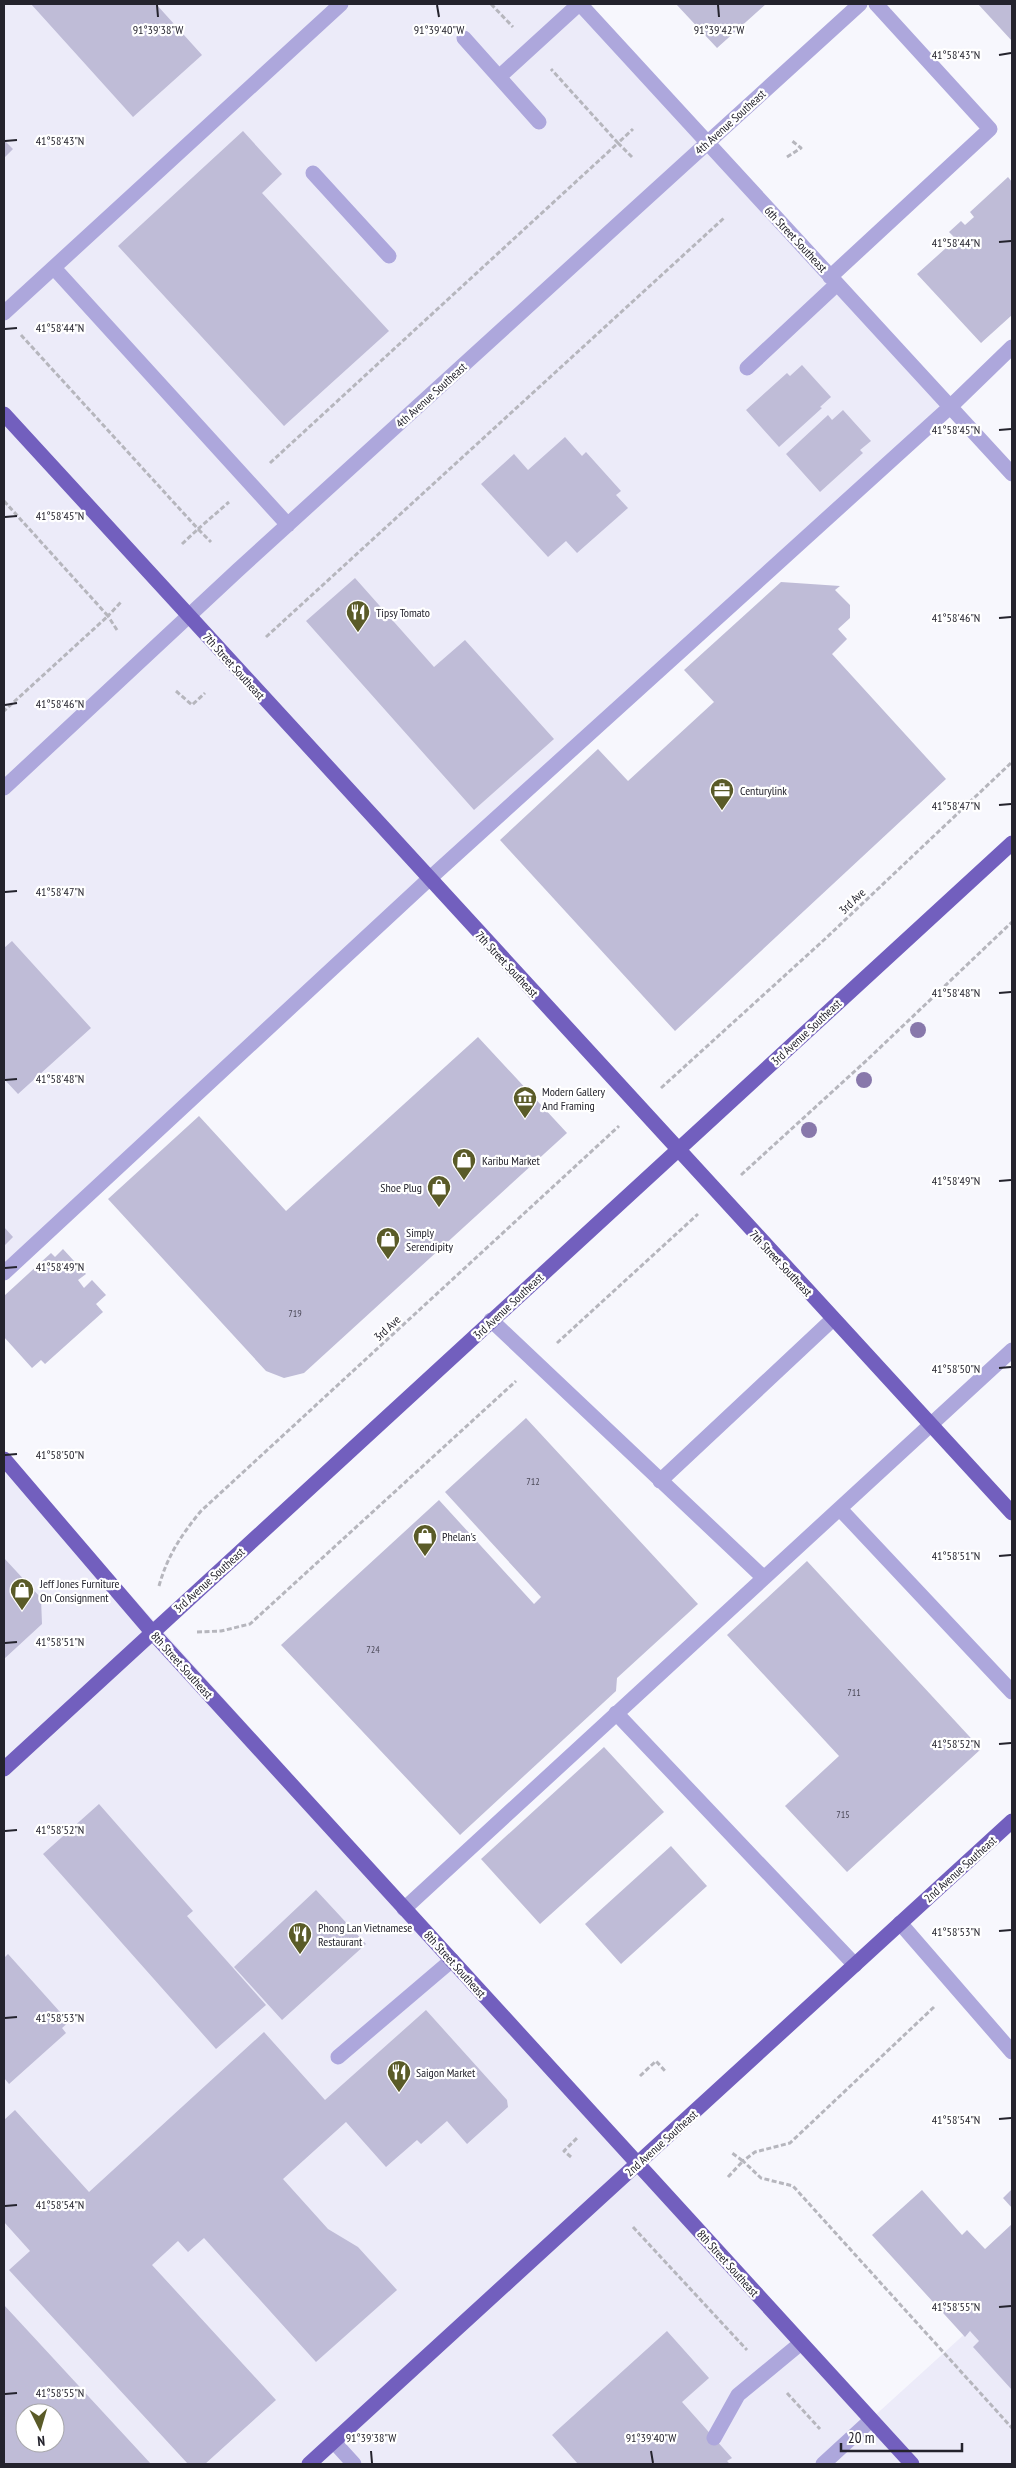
<svg xmlns="http://www.w3.org/2000/svg" width="1016" height="2468" viewBox="0 0 1016 2468" font-family="'PT Sans Narrow',sans-serif">
<style>
.built{fill:#ecebf9;fill-rule:evenodd}
.building{fill:#bfbcd7;fill-rule:evenodd}
.lines{fill:none;stroke-linecap:round;stroke-linejoin:round}
.path{stroke:#b6b6bd;stroke-width:3;stroke-dasharray:5 2.5;stroke-linecap:butt}
.minor{stroke:#ada7dc;stroke-width:15}
.major{stroke:#725fbe;stroke-width:15}
.tree{fill:#8878ab}
.ticks{fill:none;stroke:#24232d;stroke-width:2}
.labels{text-anchor:middle;dominant-baseline:central;stroke-width:4.5;stroke-linejoin:round;paint-order:stroke}
.number-label{font-size:10px;fill:#4b4958}
.street-label{font-size:12px;fill:#24232d;stroke:#fff}
.poi-label{font-size:12px;fill:#24232d;stroke:#fff;text-anchor:start}
.ticks-label{font-size:12px;text-anchor:middle;fill:#24232d;stroke:#fff;stroke-width:4.5;stroke-linejoin:round;paint-order:stroke}
</style>
<rect width="100%" height="100%" fill="#f7f7fd"/>
<path class="built" d="M4,4H581L950,407L4,1274Z
M4,1454L871,2419L1012,2291V2464H4ZM25,2413H55V2443H25Z"/>
<path class="building" d="M31,4H156L202,55L133,117Z
M676,4H766L717,48Z
M978,4H1012V41Z
M243,131L282,174L262,193L389,331L284,426L118,246Z
M4,140L13,149L4,158Z
M1008,177L1012,182V315L981,343L917,274L956,239L949,232L961,221L965,225L974,217L970,212Z
M802,365L831,397L820,407L822,408L779,447L746,410L787,373L790,376Z
M843,410L871,441L860,450L863,453L820,492L786,454L828,415L832,420Z
M565,437L582,456L586,452L621,491L616,495L628,508L577,553L566,541L548,557L481,484L514,454L528,470Z
M355,578L434,667L465,640L554,739L474,810L306,621Z
M781,582L840,586L835,590L850,605V618L838,629L847,639L832,654L946,779L675,1031L500,840L598,749L628,781L714,702L684,670Z
M12,941L91,1028L18,1094L4,1079V948Z
M478,1037L567,1133L304,1373L284,1378L266,1371L108,1199L199,1116L286,1211Z
M4,1227L13,1237L4,1246Z
M63,1249L86,1274L78,1280L84,1288L92,1280L106,1295L96,1304L103,1312L45,1364L41,1360L32,1368L4,1337V1296L51,1253L55,1257Z
M526,1418L698,1604L617,1678L616,1691L460,1835L281,1645L439,1500L534,1604L541,1597L445,1492Z
M4,1558L41,1598L42,1624L4,1659Z
M807,1561L981,1749L847,1872L785,1806L839,1756L727,1635Z
M604,1747L664,1812L540,1924L481,1859Z
M99,1804L193,1911L187,1916L266,2005L216,2049L43,1854Z
M671,1846L707,1886L621,1964L585,1924Z
M316,1890L366,1944L282,2020L234,1967Z
M8,1954L69,2022L62,2028L66,2033L9,2084L4,2078V1958Z
M426,2010L507,2100L508,2107L467,2144L447,2121L421,2144L417,2140L386,2167L346,2122L283,2179L328,2229L358,2247L397,2290L316,2362L204,2238L188,2252L178,2241L152,2265L276,2400L205,2464H188L9,2270L30,2251L4,2222V2120L15,2110L89,2192L264,2032L325,2100Z
M1012,2189V2208L1003,2198Z
M922,2190L962,2235L967,2230L985,2249L1012,2224V2390L973,2347L979,2341L970,2331L965,2337L872,2235Z
M4,2305L151,2464H4ZM25,2413H55V2443H25Z
M667,2331L709,2378L682,2402L732,2458L727,2461L730,2464H578L552,2435Z"/>
<g class="lines">
<path class="path" d="M491,4L513,27
M632,157L618,143L633,129
M787,157L801,148L791,140
M21,335L198,529L229,502
M270,463L618,143L551,69
M4,501L108,616L4,711
M182,544L198,529L211,542
M117,630L108,616L121,602
M266,637L724,218
M176,691L192,705L205,693
M661,1088L825,939L1012,762
M741,1175L867,1060L1012,922
M557,1343L698,1214
M159,1586C167,1557 181,1535 201,1511L619,1126
M197,1632L221,1631L250,1624L516,1381
M934,2007L790,2143L755,2152L743,2161L761,2178L793,2186L1012,2428
M640,2076L656,2061L666,2072
M571,2157L564,2151L577,2138
M728,2177L743,2161L732,2153
M633,2227L747,2350
M787,2393L820,2429"/>
<path class="minor" d="M580,4L1012,474
M464,38L539,122
M499,77L579,4
M313,173L389,256
M54,268L288,525
M830,277L990,129L876,4
M4,313L341,4
M747,368L837,284
M4,788L238,570L860,4
M4,1273L429,879L950,407L1012,347
M491,1320L764,1578
M660,1481L833,1319
M840,1509L1012,1692
M616,1713L855,1965
M404,1909L1012,1350
M900,1923L1012,2052
M338,2057L452,1960
M714,2438L738,2395L801,2343
M334,2442L354,2464
M823,2464L871,2420"/>
<path class="major" d="M4,414L1012,1513
M4,1459L152,1632L912,2464
M4,1769L1012,843
M309,2464L1012,1821"/>
</g>
<g class="tree">
<circle cx="918" cy="1030" r="8"/>
<circle cx="864" cy="1080" r="8"/>
<circle cx="809" cy="1130" r="8"/>
</g>
<path class="ticks" d="M157,5L158,17M437,5L439,17M718,5L719,17M999,55L1011,53M5,141L17,140M999,242L1011,241M5,329L17,328M999,430L1011,429M5,517L17,516M999,618L1011,617M5,705L17,703M999,805L1011,804M5,892L17,891M999,993L1011,992M5,1080L17,1079M999,1181L1011,1180M5,1268L17,1267M999,1368L1011,1367M5,1455L17,1454M999,1556L1011,1555M5,1643L17,1642M999,1744L1011,1743M5,1831L17,1830M999,1931L1011,1930M5,2018L17,2017M999,2119L1011,2118M5,2206L17,2205M999,2307L1011,2306M5,2394L17,2393M371,2451L372,2463M651,2451L653,2463"/>
<defs>
<g id="restaurant-pin" transform="scale(1.25)"><path d="M0 17L-7.5 6A9.5 9.5 0 1 1 7.5 6Z" fill="#5a5b28" stroke="#fff"/><path d="M-5-6h1v4h1v-4h1v4h1v-4h1v5L-1.5 .5V6h-2V.5L-5-1ZM5-6V6H3V1.5H1.5Q1.5-4 5-6Z" fill="#fff"/></g>
<g id="office-pin" transform="scale(1.25)"><path d="M0 17L-7.5 6A9.5 9.5 0 1 1 7.5 6Z" fill="#5a5b28" stroke="#fff"/><path d="M-6-3h4V-5.5h4V-3h4V5H-6ZM-1-4.5V-3h2v-1.5ZM-6 0V1H6V0Z" fill="#fff"/></g>
<g id="museum-pin" transform="scale(1.25)"><path d="M0 17L-7.5 6A9.5 9.5 0 1 1 7.5 6Z" fill="#5a5b28" stroke="#fff"/><path d="M0-6L6-3V-2H-6V-3ZM-5-1h2V3h-2ZM-1-1h2V3h-2ZM3-1h2V3H3ZM-6 4H6V6H-6Z" fill="#fff"/></g>
<g id="shop-pin" transform="scale(1.25)"><path d="M0 17L-7.5 6A9.5 9.5 0 1 1 7.5 6Z" fill="#5a5b28" stroke="#fff"/><path d="M-5-2.5h2.3a2.7 3.5 0 0 1 5.4 0H5L5.5 6h-11ZM-1.5-2.5h3a1.5 2.3 0 0 0-3 0Z" fill="#fff"/></g>
</defs>
<g fill-rule="evenodd">
<use href="#restaurant-pin" x="358" y="612"/>
<use href="#office-pin" x="722" y="790"/>
<use href="#museum-pin" x="525" y="1098"/>
<use href="#shop-pin" x="464" y="1160"/>
<use href="#shop-pin" x="439" y="1187"/>
<use href="#shop-pin" x="388" y="1239"/>
<use href="#shop-pin" x="425" y="1536"/>
<use href="#shop-pin" x="22" y="1590"/>
<use href="#restaurant-pin" x="300" y="1934"/>
<use href="#restaurant-pin" x="399" y="2072"/>
</g>
<g class="labels">
<g class="number-label">
<text x="295" y="1313">719</text>
<text x="533" y="1481">712</text>
<text x="373" y="1649">724</text>
<text x="854" y="1692">711</text>
<text x="843" y="1814">715</text>
</g>
<g class="street-label">
<text transform="translate(730 122) rotate(-42)">4th Avenue Southeast</text>
<text transform="translate(796 239) rotate(47)">6th Street Southeast</text>
<text transform="translate(431 395) rotate(-42)">4th Avenue Southeast</text>
<text transform="translate(234 666) rotate(48)">7th Street Southeast</text>
<text transform="translate(852 901) rotate(-44)">3rd Ave</text>
<text transform="translate(507 964) rotate(47)">7th Street Southeast</text>
<text transform="translate(806 1032) rotate(-43)">3rd Avenue Southeast</text>
<text transform="translate(781 1263) rotate(47)">7th Street Southeast</text>
<text transform="translate(508 1306) rotate(-43)">3rd Avenue Southeast</text>
<text transform="translate(387 1328) rotate(-43)">3rd Ave</text>
<text transform="translate(209 1580) rotate(-42)">3rd Avenue Southeast</text>
<text transform="translate(182 1665) rotate(48)">8th Street Southeast</text>
<text transform="translate(960 1869) rotate(-42)">2nd Avenue Southeast</text>
<text transform="translate(455 1964) rotate(48)">8th Street Southeast</text>
<text transform="translate(661 2143) rotate(-42)">2nd Avenue Southeast</text>
<text transform="translate(728 2263) rotate(48)">8th Street Southeast</text>
</g>
<g class="poi-label">
<text x="376" y="612">Tipsy Tomato</text>
<text x="740" y="790">Centurylink</text>
<text x="542" y="1091">Modern Gallery<tspan x="542" dy="14">And Framing</tspan></text>
<text x="482" y="1160">Karibu Market</text>
<text x="422" y="1187" text-anchor="end">Shoe Plug</text>
<text x="406" y="1232">Simply<tspan x="406" dy="14">Serendipity</tspan></text>
<text x="442" y="1536">Phelan's</text>
<text x="40" y="1583">Jeff Jones Furniture<tspan x="40" dy="14">On Consignment</tspan></text>
<text x="318" y="1927">Phong Lan Vietnamese<tspan x="318" dy="14">Restaurant</tspan></text>
<text x="416" y="2072">Saigon Market</text>
</g>
</g>
<g class="ticks-label">
<text x="158" y="34">91°39'38"W</text>
<text x="439" y="34">91°39'40"W</text>
<text x="719" y="34">91°39'42"W</text>
<text x="956" y="59">41°58'43"N</text>
<text x="60" y="145">41°58'43"N</text>
<text x="956" y="247">41°58'44"N</text>
<text x="60" y="332">41°58'44"N</text>
<text x="956" y="434">41°58'45"N</text>
<text x="60" y="520">41°58'45"N</text>
<text x="956" y="622">41°58'46"N</text>
<text x="60" y="708">41°58'46"N</text>
<text x="956" y="810">41°58'47"N</text>
<text x="60" y="896">41°58'47"N</text>
<text x="956" y="997">41°58'48"N</text>
<text x="60" y="1083">41°58'48"N</text>
<text x="956" y="1185">41°58'49"N</text>
<text x="60" y="1271">41°58'49"N</text>
<text x="956" y="1373">41°58'50"N</text>
<text x="60" y="1459">41°58'50"N</text>
<text x="956" y="1560">41°58'51"N</text>
<text x="60" y="1646">41°58'51"N</text>
<text x="956" y="1748">41°58'52"N</text>
<text x="60" y="1834">41°58'52"N</text>
<text x="956" y="1936">41°58'53"N</text>
<text x="60" y="2022">41°58'53"N</text>
<text x="956" y="2124">41°58'54"N</text>
<text x="60" y="2209">41°58'54"N</text>
<text x="956" y="2311">41°58'55"N</text>
<text x="60" y="2397">41°58'55"N</text>
<text x="371" y="2442">91°39'38"W</text>
<text x="651" y="2442">91°39'40"W</text>
</g>
<rect width="1016" height="2468" fill="none" stroke="#24232d" stroke-width="10"/>
<g transform="translate(40 2428) rotate(175)"><circle r="24" fill="#ffffff" stroke="#a7a7ab"/>
<path d="M0-4L9 19L0 12L-9 19Z" fill="#5a5b28"/>
<text y="-8" font-size="14" font-weight="bold" text-anchor="middle" fill="#24232d">N</text>
</g>
<path d="M841 2443v8h121v-8" fill="none" stroke="#24232d" stroke-width="2.5"/>
<text x="848" y="2443" font-size="15" fill="#24232d" stroke="#ffffff" stroke-width="4" paint-order="stroke">20 m</text>
</svg>
